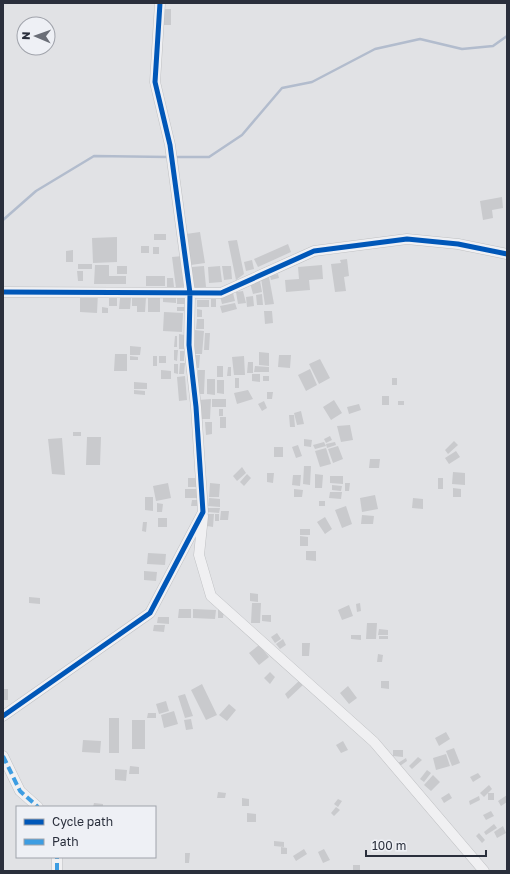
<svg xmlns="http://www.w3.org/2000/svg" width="510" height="874" viewBox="0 0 510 874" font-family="'Golos Text',sans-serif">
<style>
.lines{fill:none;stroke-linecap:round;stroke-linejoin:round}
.stream{stroke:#b2bccd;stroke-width:2.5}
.building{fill:#c9cacd}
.minor-casing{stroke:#bfc0c3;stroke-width:11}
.minor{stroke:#f0f0f2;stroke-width:10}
.quiet{stroke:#3d9de2;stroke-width:4;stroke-dasharray:8 4;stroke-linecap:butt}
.cycleway-casing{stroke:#eef0f5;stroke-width:8}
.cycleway{stroke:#0057b8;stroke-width:5}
</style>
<rect width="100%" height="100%" fill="#e1e2e5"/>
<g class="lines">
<path class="stream" d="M173,157H209L242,135L282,88L312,82L375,49L420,39L462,49L493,46L507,36
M3,220L36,191L94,156L168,157"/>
</g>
<path class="building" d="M161,9H171V25H162Z
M502,197L503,208L492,210L493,218L483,220L480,201Z
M200,232L205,263L191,265L186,234Z
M154,234H166V240H154Z
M117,237V262L93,263L92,238Z
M237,240L244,274L236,280L228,241Z
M288,244L291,252L258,267L254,259Z
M141,246H149V253H141Z
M153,247H159V254H153Z
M73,250V262H66V251Z
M183,256L187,286L176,288L172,257Z
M347,259L349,276L344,277L346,291L335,292L331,264L341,263L340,260Z
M252,260L254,269L246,271L244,262Z
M78,264H92V269H78Z
M95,265H109V284H94Z
M322,265L323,279L309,280L310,290L286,292L285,280L299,279L298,267Z
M117,266H127V274H117Z
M204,266L206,287L193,288L191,267Z
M220,266L222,282L209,283L208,267Z
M222,266H231L232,279L224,280Z
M77,271H83V281H78Z
M278,274L279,278L271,280L270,276Z
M109,276H126V284H109Z
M146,276H165V286H146Z
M269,277L274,304L265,305L261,278Z
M167,278H173L174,287H167Z
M260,281L262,292L253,294L250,283Z
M243,291L246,303L238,304L236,292Z
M80,292L98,293L97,313L80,312Z
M233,293L235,301L222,304L220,296Z
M262,294L263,305H257L256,295Z
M132,296L146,297L145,312H137V306H132Z
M148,296L160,297V312H148Z
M163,296H176V303L163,302Z
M253,296L254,306L247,307L246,297Z
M109,297H117V306H109Z
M177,297H186V304H177Z
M120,298H131L130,309H119Z
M211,299H216V307H211Z
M197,300H209V307H197Z
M235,303L237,309L222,313L220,306Z
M102,307L108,308V313H102Z
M177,307H187V311H177Z
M197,309L202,310V317H197Z
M264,311H272L273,323L265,324Z
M164,312L183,313L182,332L163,331Z
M197,319H204V329H196Z
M195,330L204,331L202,354H194Z
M205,333H210L209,350H204Z
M179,334L184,335V349H179Z
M175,336H177V347H174Z
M130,346L141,347L140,355H130Z
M174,350H178L177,361L174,360Z
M180,351H184V361H180Z
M259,352L269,353V366L259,365Z
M115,354H127V371H114Z
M194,355H200L199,368H194Z
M279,355H291L290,368L278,367Z
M130,356L138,357V360H130Z
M153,356H157V366H153Z
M159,356H166V363H159Z
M244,356L245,375H234L232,357Z
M320,359L330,378L319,384L309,364Z
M248,362H253V373H247Z
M180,363H185L184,374H179Z
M174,364H178V374L174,373Z
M217,366H223V377H217Z
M255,366L269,367V372H254Z
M228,367H231V376H227Z
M310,369L317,385L306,391L298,375Z
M161,370L171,371V379H161Z
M198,370H205L204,394H197Z
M252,374H260V382L252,381Z
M185,376L187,400L179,401L177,377Z
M263,376H269V381H263Z
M235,378H239V388H235Z
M392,378H397V385H392Z
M207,379H215V395L207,394Z
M217,380H224V394L217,393Z
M134,382L147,383V389H134Z
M134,390L145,391V395L134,394Z
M248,390L253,399L237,404L234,393Z
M267,392H273L272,399H267Z
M382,396H389V405H382Z
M211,399L210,419H202L199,400Z
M212,399H226V407H212Z
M334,400L342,413L331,420L323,407Z
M264,401L267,408L262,411L258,404Z
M398,401H404V405H398Z
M359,404L361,410L349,414L347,407Z
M219,409H223V416H219Z
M301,411L304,424L297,425L294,413Z
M289,415H294L295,427H290Z
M220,417H226V428H220Z
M205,422H212V434L206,435Z
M350,425L353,440L341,442L337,426Z
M73,432H81V436H73Z
M330,436L332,440L326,443L324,439Z
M87,437H101L100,465H86Z
M62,438L65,475L52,474L48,439Z
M304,439L312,440L311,447L304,446Z
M454,441L458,445L448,454L445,450Z
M324,442L326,446L315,449L313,445Z
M335,442L336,445L327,448L326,444Z
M298,445L302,456L296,458L292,447Z
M338,446L343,459L333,463L328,449Z
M274,447H283V457H274Z
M326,448L331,464L320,467L315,451Z
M456,451L460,457L449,464L445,458Z
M370,459H380L379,468H369Z
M304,466H311L310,485L303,484Z
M242,467L246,473L237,481L233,476Z
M453,472L465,473V485L452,484Z
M267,473H274L273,483L267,482Z
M247,474L251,478L244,486L240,482Z
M315,474L323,475L322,488H315Z
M293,475H301L300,486L292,485Z
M330,476H343V484L330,483Z
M188,478H198V487H188Z
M438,478H443V489H438Z
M168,483L171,498L156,501L153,486Z
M210,483L220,484L219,497H209Z
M345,483H350L349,491H345Z
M332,485L342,486L341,491L332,490Z
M453,488L461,489V497H453Z
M185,489H198L197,498H185Z
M294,489L303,490L302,497H294Z
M330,492H342L341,499L329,498Z
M375,495L378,509L362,512L360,498Z
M145,497H153V511L145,510Z
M209,498L220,499V507L208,506Z
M413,498L423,499V509L412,508Z
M192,500H199V506H191Z
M319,501H325V506H319Z
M157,503L163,504L162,512H157Z
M346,506L352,524L342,528L335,510Z
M208,508H220L219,513L208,512Z
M221,511H229L228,520H220Z
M208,514H214L213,527L207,526Z
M215,514H219V521H215Z
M362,515L374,516L373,524H361Z
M325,517L332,529L325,534L317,522Z
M158,518H167V527H158Z
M143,522H147L146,532L142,531Z
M300,529H310V535H300Z
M300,536L308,537V546H300Z
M306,551H316V561L306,560Z
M148,553L166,554L165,565L147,564Z
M144,571L157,572L156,581L144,580Z
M250,593L258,594V602L250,601Z
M29,597L40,598V604L29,603Z
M252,603H261L260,623H251Z
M360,603L361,611L357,612L356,604Z
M349,605L353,616L342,620L338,610Z
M179,609H191V618H178Z
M193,609L216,610L215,619L193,618Z
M218,609L224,610L223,618H218Z
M262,615H271V622L262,621Z
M158,617H169V624L157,623Z
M367,623H377L376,639H366Z
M154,625H165L164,632L153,631Z
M379,629L388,630V635H378Z
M277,633L281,639L275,643L271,637Z
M351,635H361V640L351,639Z
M379,636H388V639H379Z
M283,639L286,645L280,649L276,644Z
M302,643H310L309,656H302Z
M259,645L269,657L259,665L249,653Z
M378,654L383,655L382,662H377Z
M270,672L275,677L270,684L264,678Z
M300,680L304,684L288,699L285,694Z
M381,681H389V689L381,688Z
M202,684L217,715L206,720L191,690Z
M348,686L357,698L349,704L340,693Z
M3,689H8V700H3Z
M185,694L193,716L185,718L178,696Z
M166,701L169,711L159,714L156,704Z
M229,704L236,710L227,721L219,715Z
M174,711L178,724L164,728L161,715Z
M148,713H156V718H147Z
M109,718H119V753H109Z
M191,719L193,729L186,730L184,720Z
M132,720H145V749H132Z
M446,732L450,739L439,746L435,738Z
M83,740L101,741L100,753L82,752Z
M343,741L348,750L341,753L336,745Z
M454,748L460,763L452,766L446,751Z
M393,750H403V757L393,756Z
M446,754L450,766L436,770L433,758Z
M418,757L422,760L412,769L409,766Z
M406,758L407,761L400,766L398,763Z
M130,766L139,767V774H129Z
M115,769L127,770L126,781L115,780Z
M427,770L431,773L424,782L420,779Z
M478,773L481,777L473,782L470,777Z
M433,775L440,782L431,791L424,785Z
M489,785L492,789L484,797L480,793Z
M218,792L226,793L225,798H217Z
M449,793L452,798L444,803L441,798Z
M488,793H494V800H488Z
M507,795V802L501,806L498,801Z
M479,796L480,800L470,805L469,801Z
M242,798L249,799V806H242Z
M338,799L342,801L338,807L334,804Z
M94,803L103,804V807H93Z
M336,807L340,810L334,816L331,813Z
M491,811L494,816L486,820L483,815Z
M247,813L256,814V822H247Z
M494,824L497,828L486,835L484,832Z
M503,826L506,833L497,838L494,832Z
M479,833L485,840L482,843L476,836Z
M274,841L284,842V847L274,846Z
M281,847L287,848V854H281Z
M304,849L307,854L296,861L293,856Z
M324,849L330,860L323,863L318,852Z
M185,853H190L189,863H185Z
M353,865H360V871H353Z"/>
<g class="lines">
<g class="minor-casing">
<path id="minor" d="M3,292L221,293L314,251L407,239L458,244L507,254
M203,516L199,555L211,596L374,742L484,871
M3,716L150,613L203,512L196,407L189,345L190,293L170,145L155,82L160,3
M3,756L20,791L38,807
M57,871V857"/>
</g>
<use href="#minor" class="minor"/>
<path class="quiet" d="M3,756L20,791L38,807
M57,871V857"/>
<g class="cycleway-casing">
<path id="cycleway" d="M3,292L221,293L314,251L407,239L458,244L507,254
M3,716L150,613L203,512L196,407L189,345L190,293L170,145L155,82L160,3"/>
</g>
<use href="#cycleway" class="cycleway"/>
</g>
<rect width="510" height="874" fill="none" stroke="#2a2f3c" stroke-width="8"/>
<rect x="16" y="806" width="140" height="52" fill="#eef0f5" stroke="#a0a3ab"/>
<rect x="24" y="819" width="20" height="6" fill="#0057b8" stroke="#a0a3ab"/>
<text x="52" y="826" font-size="12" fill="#2a2f3c">Cycle path</text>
<rect x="24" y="839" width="20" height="6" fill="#3d9de2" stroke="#a0a3ab"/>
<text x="52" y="846" font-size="12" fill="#2a2f3c">Path</text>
<g transform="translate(36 36) rotate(272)"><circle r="19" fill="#eef0f5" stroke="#a0a3ab"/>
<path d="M0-3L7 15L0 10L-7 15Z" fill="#6a6e77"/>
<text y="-6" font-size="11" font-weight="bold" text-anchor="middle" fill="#2a2f3c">N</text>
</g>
<path d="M366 850v6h120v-6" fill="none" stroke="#2a2f3c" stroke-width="2"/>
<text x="372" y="850" font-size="12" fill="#2a2f3c" stroke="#eef0f5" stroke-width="3" paint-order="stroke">100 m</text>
</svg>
